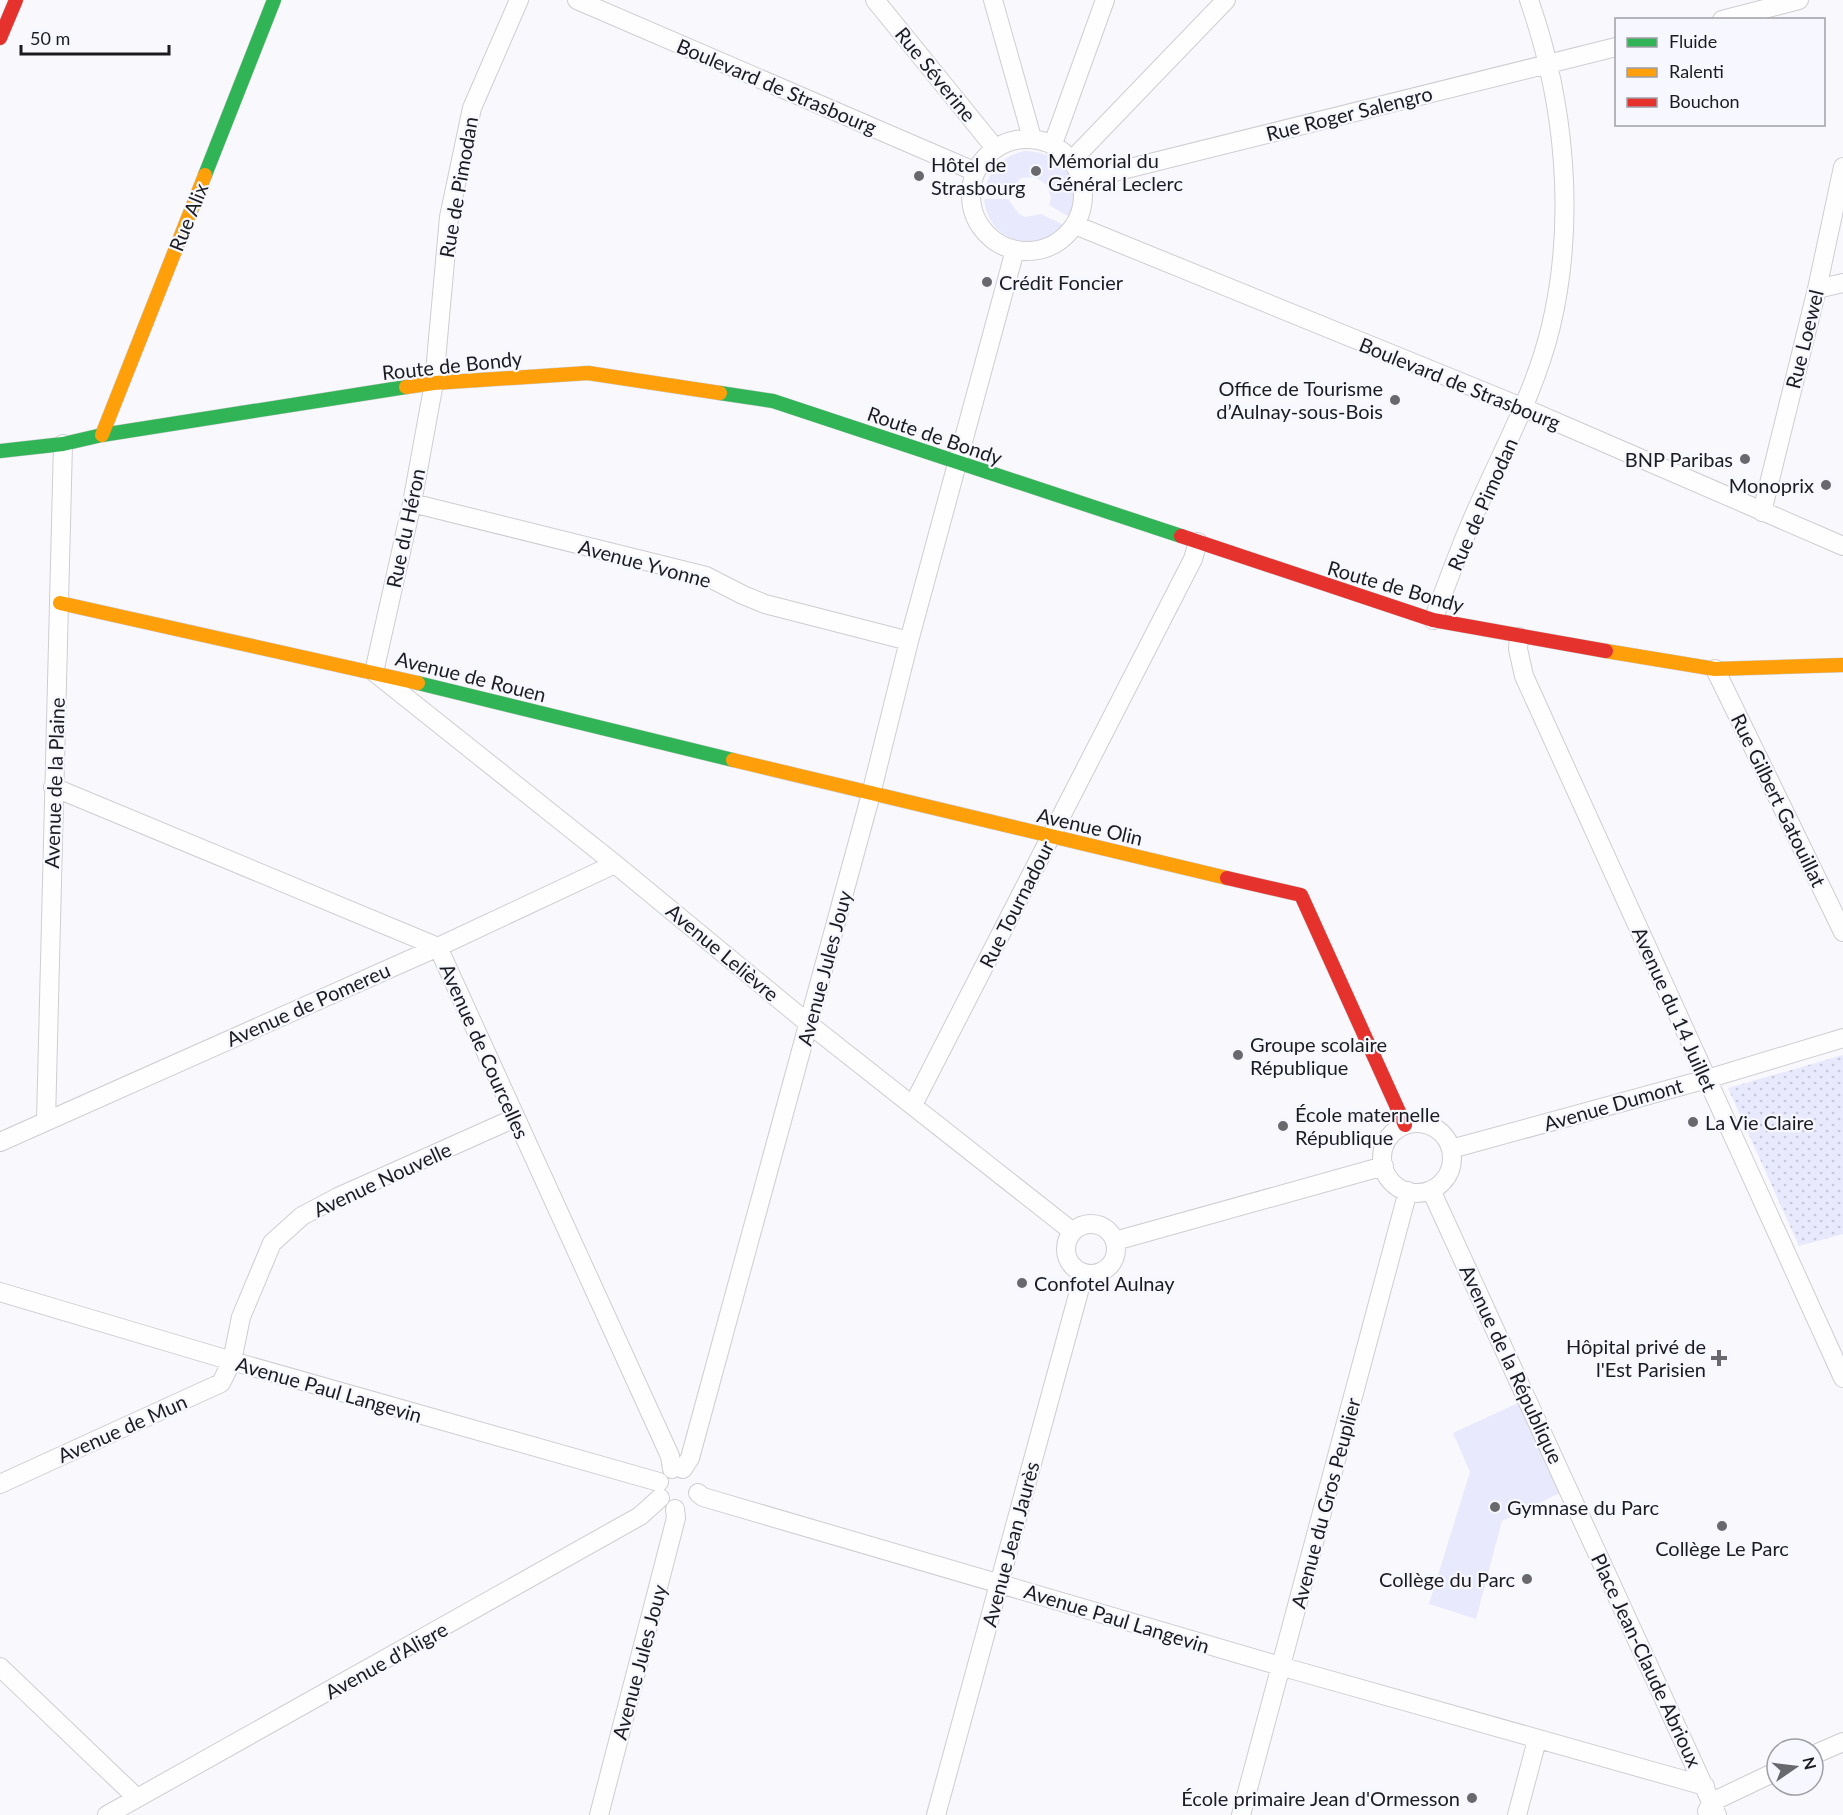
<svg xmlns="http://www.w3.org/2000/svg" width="1843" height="1815" viewBox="0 0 1843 1815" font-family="Lato,sans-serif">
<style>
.grass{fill:#e8e9fd}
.park{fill:url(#park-dots)}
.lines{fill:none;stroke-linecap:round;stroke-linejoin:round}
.street-casing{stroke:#ceced2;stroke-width:20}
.fast-casing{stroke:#ceced2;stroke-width:15}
.slow-casing{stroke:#ceced2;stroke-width:15}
.jam-casing{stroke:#ceced2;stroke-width:15}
.street{stroke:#fefeff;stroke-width:18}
.fast{stroke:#30b455;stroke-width:14}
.slow{stroke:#ff9f0a;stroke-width:14}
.jam{stroke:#e5322d;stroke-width:14}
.poi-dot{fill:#69696d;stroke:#f6f7ff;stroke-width:2}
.labels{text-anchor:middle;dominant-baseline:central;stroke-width:4.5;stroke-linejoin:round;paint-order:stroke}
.street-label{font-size:20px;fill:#1c1c20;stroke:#f6f7ff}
.poi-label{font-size:20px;fill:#1c1c20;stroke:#f6f7ff;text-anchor:start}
</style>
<defs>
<pattern id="park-dots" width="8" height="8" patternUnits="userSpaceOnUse" patternTransform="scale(1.5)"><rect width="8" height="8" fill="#e8e9fd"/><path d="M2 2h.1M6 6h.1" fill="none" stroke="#c6c7d9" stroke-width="1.8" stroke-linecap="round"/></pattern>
</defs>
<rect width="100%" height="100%" fill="#f8f8fd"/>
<path class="grass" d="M1024,151C1063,151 1084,182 1071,218L1049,205L1051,198L1047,185L1035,177L1021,178L1009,190L985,189C990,168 1004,156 1024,151Z
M984,199H1008L1019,214L1025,217L1041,214L1066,226C1037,255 988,242 984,199Z
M1520,1402L1560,1493L1502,1521L1476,1619L1429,1604L1470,1472L1453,1433Z"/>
<path class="park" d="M1843,1055V1234L1799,1246L1728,1088Z"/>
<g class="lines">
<g class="street-casing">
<path id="street" d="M519,0L472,108L449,217L434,383L412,503L374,672L615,864L809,1024L1073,1232
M577,0L976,172
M875,0L995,148
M993,0L1032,138
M1722,20L1799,0
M971 195a56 56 0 1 1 112 0a56 56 0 1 1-112 0Z
M1053,144L1105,0
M1072,160L1226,0
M1082,180L1616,47
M1075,225L1524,408L1843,546
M1817,289L1843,283
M412,503L706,576L743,595L765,604L909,641
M1762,512L1817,289L1843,167
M1433,620C1445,589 1456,558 1469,527C1497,460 1534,397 1551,326C1576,220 1565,102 1529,0
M1519,637L1518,649L1524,676L1843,1378
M1715,669L1843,932
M53,787L438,947L670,1456L672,1469
M913,1105L1193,559L1198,542
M46,1121L63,444
M1382 1158a35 35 0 1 1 70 0a35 35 0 1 1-70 0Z
M0,1142L438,947L615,864
M1451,1149L1707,1079L1843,1038
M1431,1190L1717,1815
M1066 1249a25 25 0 1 1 50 0a25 25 0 1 1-50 0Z
M1115,1241L1384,1166
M0,1292L232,1361L659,1482
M683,1469L690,1458L871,794L909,641L1015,250
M0,1484L221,1383L232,1361L241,1317L272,1243L302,1216L338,1197L515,1118
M698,1493L703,1497L1294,1670L1705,1786
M0,1667L137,1798
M1813,1755L1843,1742
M1707,1811L1712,1802L1777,1771
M107,1815L640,1516L660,1498
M599,1815L676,1518L675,1509
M936,1815L1084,1273
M1241,1815L1408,1191
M1517,1815L1537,1740"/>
</g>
<g class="fast-casing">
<path id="fast" d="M205,175L274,0
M720,393L773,401L1181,536
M0,451L63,444L102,435L406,387
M418,683L733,760"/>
</g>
<g class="slow-casing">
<path id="slow" d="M406,387L434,383L588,373L720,393
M102,435L205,175
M60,603L418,683
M1606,651L1715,669L1843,665
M733,760L1227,878"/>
</g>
<g class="jam-casing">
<path id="jam" d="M0,38L16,0
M1181,536L1433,620L1606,651
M1227,878L1301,895L1405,1125"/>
</g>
<use href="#street" class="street"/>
<use href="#fast" class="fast"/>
<use href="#slow" class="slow"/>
<use href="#jam" class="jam"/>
</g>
<g class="poi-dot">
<circle cx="1036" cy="171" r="6"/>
<circle cx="919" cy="176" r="6"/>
<circle cx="987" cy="282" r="6"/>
<circle cx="1395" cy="400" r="6"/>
<circle cx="1745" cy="459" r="6"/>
<circle cx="1826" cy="485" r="6"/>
<circle cx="1238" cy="1055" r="6"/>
<circle cx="1693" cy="1122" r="6"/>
<circle cx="1283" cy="1126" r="6"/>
<circle cx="1022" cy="1283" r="6"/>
<path d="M1716 1349h6v6h6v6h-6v6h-6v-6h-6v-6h6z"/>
<circle cx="1495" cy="1507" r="6"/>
<circle cx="1722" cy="1526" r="6"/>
<circle cx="1527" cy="1579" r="6"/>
<circle cx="1472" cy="1798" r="6"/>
</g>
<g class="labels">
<g class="street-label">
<text transform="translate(936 74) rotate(51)">Rue Séverine</text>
<text transform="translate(777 86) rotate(23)">Boulevard de Strasbourg</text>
<text transform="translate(1349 113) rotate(-14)">Rue Roger Salengro</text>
<text transform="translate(458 187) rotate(-80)">Rue de Pimodan</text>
<text transform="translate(188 217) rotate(-68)">Rue Alix</text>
<text transform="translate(1804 339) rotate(-76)">Rue Loewel</text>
<text transform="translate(452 365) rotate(-6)">Route de Bondy</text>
<text transform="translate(1460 383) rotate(22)">Boulevard de Strasbourg</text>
<text transform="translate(935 435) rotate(19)">Route de Bondy</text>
<text transform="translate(1482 504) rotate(-66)">Rue de Pimodan</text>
<text transform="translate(405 528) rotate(-78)">Rue du Héron</text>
<text transform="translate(645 563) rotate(15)">Avenue Yvonne</text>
<text transform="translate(1396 586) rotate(16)">Route de Bondy</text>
<text transform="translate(471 676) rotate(14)">Avenue de Rouen</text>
<text transform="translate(54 783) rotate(-88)">Avenue de la Plaine</text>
<text transform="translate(1779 800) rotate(64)">Rue Gilbert Gatouillat</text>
<text transform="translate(1090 826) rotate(13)">Avenue Olin</text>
<text transform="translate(1016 904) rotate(-63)">Rue Tournadour</text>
<text transform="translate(723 952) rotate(40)">Avenue Lelièvre</text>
<text transform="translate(824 968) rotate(-75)">Avenue Jules Jouy</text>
<text transform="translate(308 1004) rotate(-24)">Avenue de Pomereu</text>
<text transform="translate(1675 1009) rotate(66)">Avenue du 14 Juillet</text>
<text transform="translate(485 1051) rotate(66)">Avenue de Courcelles</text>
<text transform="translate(1613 1104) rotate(-16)">Avenue Dumont</text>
<text transform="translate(382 1179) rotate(-25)">Avenue Nouvelle</text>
<text transform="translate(1512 1364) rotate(65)">Avenue de la République</text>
<text transform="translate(329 1389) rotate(16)">Avenue Paul Langevin</text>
<text transform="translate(122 1428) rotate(-24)">Avenue de Mun</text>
<text transform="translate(1325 1503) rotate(-75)">Avenue du Gros Peuplier</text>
<text transform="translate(1010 1544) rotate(-75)">Avenue Jean Jaurès</text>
<text transform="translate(1117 1618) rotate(17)">Avenue Paul Langevin</text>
<text transform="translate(386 1660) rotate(-29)">Avenue d'Aligre</text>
<text transform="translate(1647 1660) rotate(65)">Place Jean-Claude Abrioux</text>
<text transform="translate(639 1662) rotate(-75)">Avenue Jules Jouy</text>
</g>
<g class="poi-label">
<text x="1048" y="160">Mémorial du<tspan x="1048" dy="23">Général Leclerc</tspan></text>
<text x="931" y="164">Hôtel de<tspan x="931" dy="23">Strasbourg</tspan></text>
<text x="999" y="282">Crédit Foncier</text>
<text x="1383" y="388" text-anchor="end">Office de Tourisme<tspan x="1383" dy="23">d’Aulnay-sous-Bois</tspan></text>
<text x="1733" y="459" text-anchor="end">BNP Paribas</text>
<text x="1814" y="485" text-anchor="end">Monoprix</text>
<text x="1250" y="1044">Groupe scolaire<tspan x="1250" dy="23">République</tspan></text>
<text x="1295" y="1114">École maternelle<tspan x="1295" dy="23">République</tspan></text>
<text x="1705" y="1122">La Vie Claire</text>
<text x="1034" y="1283">Confotel Aulnay</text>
<text x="1706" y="1346" text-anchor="end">Hôpital privé de<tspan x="1706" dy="23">l'Est Parisien</tspan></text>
<text x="1507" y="1507">Gymnase du Parc</text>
<text x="1722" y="1548" text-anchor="middle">Collège Le Parc</text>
<text x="1515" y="1579" text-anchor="end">Collège du Parc</text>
<text x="1460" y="1798" text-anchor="end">École primaire Jean d'Ormesson</text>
</g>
</g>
<rect x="1615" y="18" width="210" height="108" fill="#f6f7ff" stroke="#9f9fa6" stroke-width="1.5"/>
<rect x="1627" y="38" width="30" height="9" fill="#30b455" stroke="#9f9fa6" stroke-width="1.5"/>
<text x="1669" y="48" font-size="18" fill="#1c1c20">Fluide</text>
<rect x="1627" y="68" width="30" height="9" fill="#ff9f0a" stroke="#9f9fa6" stroke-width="1.5"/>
<text x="1669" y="78" font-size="18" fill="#1c1c20">Ralenti</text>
<rect x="1627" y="98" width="30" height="9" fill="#e5322d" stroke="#9f9fa6" stroke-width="1.5"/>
<text x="1669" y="108" font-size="18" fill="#1c1c20">Bouchon</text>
<g transform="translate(1795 1767) rotate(76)"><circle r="28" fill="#f6f7ff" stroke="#9f9fa6" stroke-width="1.5"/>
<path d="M0-4.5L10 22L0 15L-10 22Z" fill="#69696d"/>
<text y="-9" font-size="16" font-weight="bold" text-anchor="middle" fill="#1c1c20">N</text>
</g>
<path d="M21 45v9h148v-9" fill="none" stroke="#1c1c20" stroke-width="3"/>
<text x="30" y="45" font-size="18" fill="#1c1c20" stroke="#f6f7ff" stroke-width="4.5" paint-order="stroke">50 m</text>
</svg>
